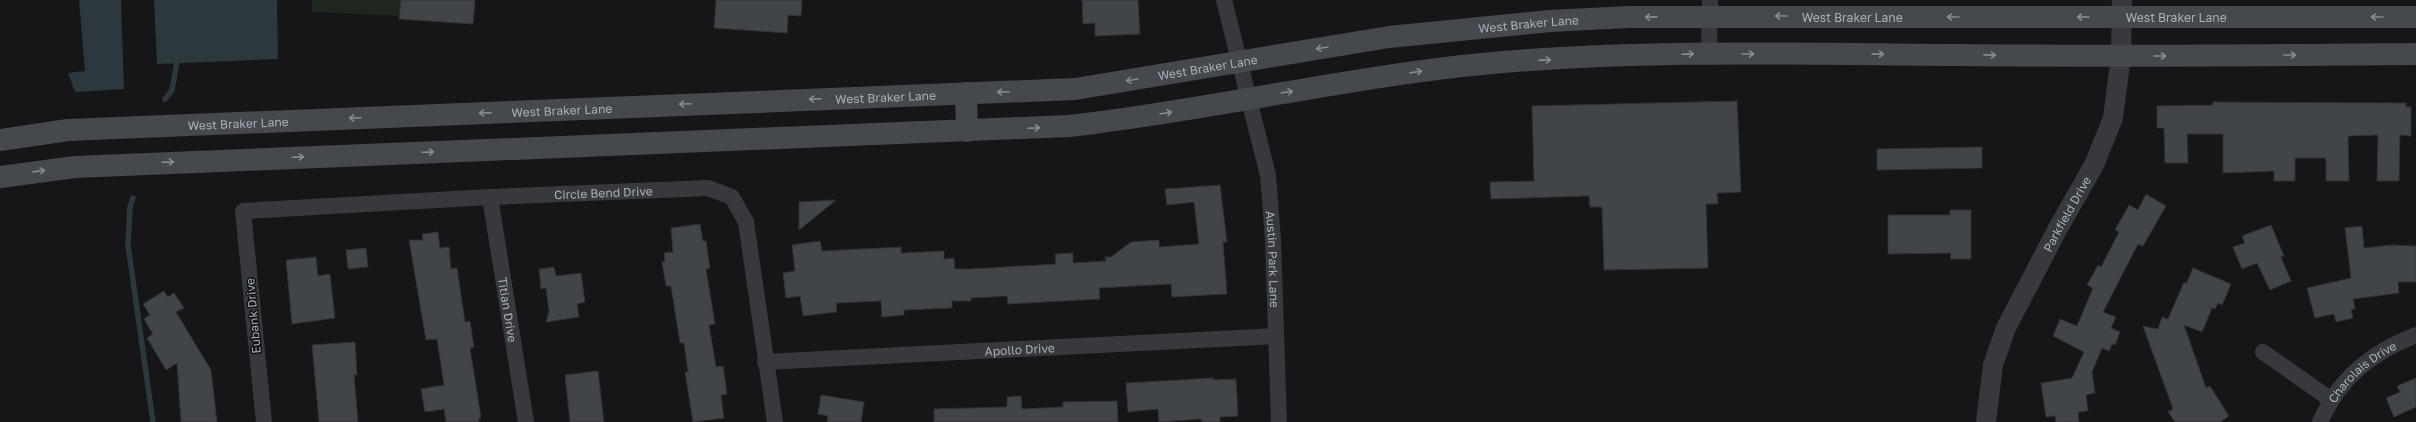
<svg xmlns="http://www.w3.org/2000/svg" width="2416" height="422" viewBox="0 0 2416 422" font-family="'Golos Text',sans-serif">
<style>
.green{fill:#1e261e}
.water{fill:#2c383c}
.lines{fill:none;stroke-linecap:round;stroke-linejoin:round}
.stream{stroke:#2c383c;stroke-width:5.5}
.building{fill:#424548;stroke:#303134}
.minor{stroke:#37393d;stroke-width:16}
.tertiary{stroke:#37393d;stroke-width:20}
.secondary{stroke:#45484d;stroke-width:22}
.oneway{stroke:#858c93}
.labels{text-anchor:middle;dominant-baseline:central;stroke-width:3;stroke-linejoin:round;paint-order:stroke}
.street-label{font-size:12px;fill:#a8b0b8;stroke:#111113}
</style>
<rect width="100%" height="100%" fill="#161618"/>
<path class="green" d="M312,0H401L400,16L312,12Z"/>
<path class="water" d="M79,0H121L124,89L75,92L68,73L85,71Z
M154,0H277L278,59L157,64Z"/>
<g class="lines">
<path class="stream" d="M165,99L172,90L178,56
M133,198L130,207L128,245L153,422"/>
</g>
<path class="building" d="M401,0H475L473,24L399,19Z
M716,0H802L801,16L788,15L787,33L714,28Z
M1082,0H1138L1140,34L1095,36V23L1083,24Z
M1737,101L1741,192L1717,193L1718,204H1706L1708,268L1604,270L1602,207H1590L1589,196L1491,199L1490,182L1534,181L1532,106Z
M2213,102L2406,103V107H2411V136L2400,135L2399,181H2377L2378,135L2348,136L2349,181H2326V158H2295V181H2274V171L2223,173V134H2187L2188,163H2165L2164,128H2157V106L2213,105Z
M1982,147V168L1877,170V149Z
M1220,185L1227,242H1223L1227,294L1172,297L1171,284L1099,288L1100,299L1008,304L1007,296L971,298V301H952V308L904,310V315L882,317L881,301L836,303L837,312L803,316L800,296L786,298L783,273L795,271L792,245L820,241L822,251L901,247V253L944,251V259L954,258L955,269H970L1056,264L1055,254L1073,253V263L1106,261L1105,257H1111L1131,242L1159,240V247L1199,244L1194,202L1167,205L1165,189Z
M2146,194L2166,206L2143,246L2138,244L2103,312L2116,317L2111,328L2120,332L2115,345L2112,344L2109,351L2102,348L2092,372L2095,393L2086,395L2088,411L2078,412L2079,422H2056L2055,416L2046,417L2041,383L2072,378L2084,352L2053,336L2060,319L2077,326L2093,288L2087,285L2098,265L2101,267L2119,232L2115,230L2129,205L2138,210Z
M836,200L799,230V202Z
M1950,210H1971V259H1950L1951,253L1888,254V215H1950Z
M700,224L703,241H706L710,268L706,269L715,324L709,325L716,367L723,366L727,394L721,395L724,418L693,422L685,372H688L684,343H680L671,286H666L662,262L665,261L664,253L673,252L671,228Z
M2271,225L2284,256L2281,257L2291,281L2270,290L2257,263L2242,269L2233,247L2245,243L2242,236Z
M2362,226L2364,248L2393,245L2416,246V282H2398L2399,293L2353,299L2355,309H2351L2353,318L2336,322L2334,314L2315,318L2307,288L2351,278L2345,228Z
M438,232L440,248L449,247L451,269L457,268L465,322L470,321L474,347L470,348L481,418H479V422H446L444,409L425,412L421,389L444,385L437,339L426,340L409,240H423L422,234Z
M366,248L368,267L348,269L346,250Z
M316,257L318,276L330,274L335,318L292,324L286,260Z
M554,267L556,276L581,273L585,302L577,304L579,317L546,322L549,311L546,288L541,289L539,269Z
M2193,268L2231,284L2222,305L2218,303L2215,309L2212,308L2202,332L2184,325L2206,388L2210,386L2229,416L2220,422H2175L2168,412L2173,409L2143,326L2158,329L2162,317L2168,319L2184,282L2186,284Z
M164,291L168,297L174,293L184,308L176,312L211,370L217,422H181L177,363L166,370L147,338L153,334L144,319L150,315L143,304Z
M355,342L357,375H354L358,422H319L312,345Z
M598,371L604,422H570L565,375Z
M1214,378L1213,380L1236,379L1238,416L1220,417V422H1202L1201,419L1159,422L1158,409L1128,412L1126,383Z
M2416,378V407L2394,417L2386,398L2400,392L2397,386Z
M821,395L864,402L861,422H827L828,416L818,414Z
M1021,396L1022,409L1063,407V402L1117,401L1118,422H934V409L1007,407V397Z"/>
<g class="lines">
<g class="minor">
<path id="s1" d="M1224,0L1268,175L1273,240L1279,422"/>
<path d="M1709,54L1710,0"/>
<path id="s2" d="M490,197L526,422"/>
<path d="M2263,352L2330,399"/>
<path id="s3" d="M765,362L1275,336"/>
<path id="s4" d="M264,422L243,211L490,197L708,188L732,197L746,222L775,422"/>
<path id="s5" d="M2320,422C2340,377 2371,353 2416,335"/>
</g>
<path class="tertiary" id="s6" d="M1986,422L1993,365L2006,328L2057,230L2094,165L2113,118L2121,56L2122,0"/>
<g class="secondary">
<path d="M966,93L967,131"/>
<path id="s7" d="M0,140L68,130L1075,89L1389,37L1550,21L1628,17H2416"/>
<path d="M0,177L75,167L1069,126C1211,110 1350,76 1492,63C1648,49 1805,54 1961,55C2113,57 2264,55 2416,54"/>
</g>
</g>
<defs><path id="oneway-shaft" d="M-6 0H5M1.5-3L5.5 0L1.5 3" fill="none" stroke-width="1.6" stroke-linecap="round" stroke-linejoin="round"/></defs>
<g class="oneway">
<use href="#oneway-shaft" transform="translate(1781 16) rotate(-180)"/>
<use href="#oneway-shaft" transform="translate(1651 17) rotate(179)"/>
<use href="#oneway-shaft" transform="translate(1953 17) rotate(-180)"/>
<use href="#oneway-shaft" transform="translate(2083 17) rotate(-180)"/>
<use href="#oneway-shaft" transform="translate(2377 17) rotate(180)"/>
<use href="#oneway-shaft" transform="translate(1322 48) rotate(171)"/>
<use href="#oneway-shaft" transform="translate(1688 54) rotate(-2)"/>
<use href="#oneway-shaft" transform="translate(1748 54)"/>
<use href="#oneway-shaft" transform="translate(1878 54) rotate(1)"/>
<use href="#oneway-shaft" transform="translate(1990 55) rotate(1)"/>
<use href="#oneway-shaft" transform="translate(2290 55)"/>
<use href="#oneway-shaft" transform="translate(2160 56)"/>
<use href="#oneway-shaft" transform="translate(1545 60) rotate(-4)"/>
<use href="#oneway-shaft" transform="translate(1416 72) rotate(-8)"/>
<use href="#oneway-shaft" transform="translate(1132 80) rotate(171)"/>
<use href="#oneway-shaft" transform="translate(1003 92) rotate(178)"/>
<use href="#oneway-shaft" transform="translate(1287 92) rotate(-9)"/>
<use href="#oneway-shaft" transform="translate(815 99) rotate(178)"/>
<use href="#oneway-shaft" transform="translate(685 104) rotate(178)"/>
<use href="#oneway-shaft" transform="translate(485 113) rotate(178)"/>
<use href="#oneway-shaft" transform="translate(1166 113) rotate(-10)"/>
<use href="#oneway-shaft" transform="translate(355 118) rotate(178)"/>
<use href="#oneway-shaft" transform="translate(1034 128) rotate(-3)"/>
<use href="#oneway-shaft" transform="translate(428 152) rotate(-2)"/>
<use href="#oneway-shaft" transform="translate(298 157) rotate(-2)"/>
<use href="#oneway-shaft" transform="translate(168 162) rotate(-2)"/>
<use href="#oneway-shaft" transform="translate(39 171) rotate(-8)"/>
</g>
<g class="labels">
<g class="street-label">
<text stroke="none"><textPath href="#s7" startOffset="1859">West Braker Lane</textPath></text>
<text stroke="none"><textPath href="#s7" startOffset="2183">West Braker Lane</textPath></text>
<text stroke="none"><textPath href="#s7" startOffset="1535">West Braker Lane</textPath></text>
<text stroke="none"><textPath href="#s7" startOffset="1211">West Braker Lane</textPath></text>
<text stroke="none"><textPath href="#s7" startOffset="887">West Braker Lane</textPath></text>
<text stroke="none"><textPath href="#s7" startOffset="563">West Braker Lane</textPath></text>
<text stroke="none"><textPath href="#s7" startOffset="239">West Braker Lane</textPath></text>
<text stroke="none"><textPath href="#s4" startOffset="573">Circle Bend Drive</textPath></text>
<text stroke="none"><textPath href="#s6" startOffset="226">Parkfield Drive</textPath></text>
<text stroke="none"><textPath href="#s1" startOffset="265">Austin Park Lane</textPath></text>
<text stroke="none"><textPath href="#s2" startOffset="114">Titian Drive</textPath></text>
<text transform="translate(253 316) rotate(-95)">Eubank Drive</text>
<text stroke="none"><textPath href="#s3" startOffset="255">Apollo Drive</textPath></text>
<text stroke="none"><textPath href="#s5" startOffset="67">Charolais Drive</textPath></text>
</g>
</g>
</svg>
